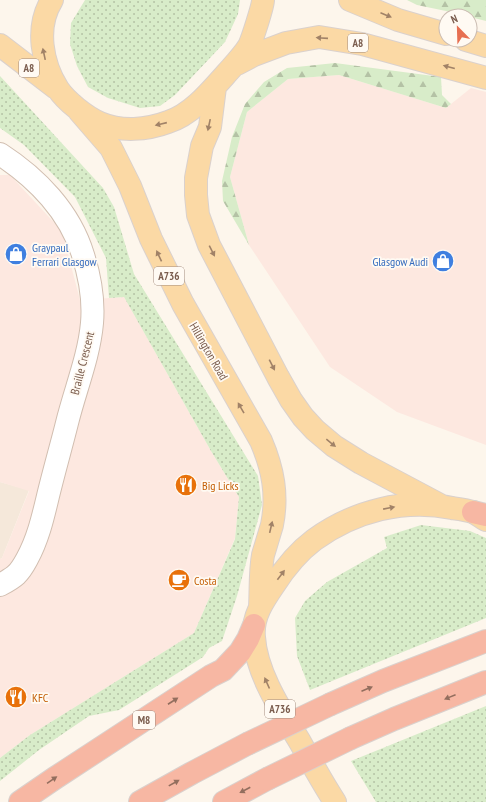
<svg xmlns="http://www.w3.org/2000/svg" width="486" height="802" viewBox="0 0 486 802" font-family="'PT Sans Narrow',sans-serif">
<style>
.residential{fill:#f5e8da}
.commercial{fill:#fde8e0}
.grass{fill:url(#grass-dots)}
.forest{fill:url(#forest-firs)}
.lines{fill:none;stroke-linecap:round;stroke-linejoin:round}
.minor-casing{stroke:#d1beb0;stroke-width:24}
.major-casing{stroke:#dad1cd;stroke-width:24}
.highway-casing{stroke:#dad1cd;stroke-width:24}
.minor{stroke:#fff;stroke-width:22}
.major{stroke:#fbd9a5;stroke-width:22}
.highway{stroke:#f7b7a3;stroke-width:22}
.highway-bridge-casing{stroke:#dad1cd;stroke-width:24;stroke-linecap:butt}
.highway-bridge{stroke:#f7b7a3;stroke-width:22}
.oneway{fill:#a18267}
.oneway2{fill:#936e5e}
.labels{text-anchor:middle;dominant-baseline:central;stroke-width:3.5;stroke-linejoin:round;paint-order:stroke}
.shield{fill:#fffaf3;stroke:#a28b7f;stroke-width:1}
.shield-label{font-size:11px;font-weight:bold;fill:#7a5c4d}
.shop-label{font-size:12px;fill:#366cbe;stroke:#fffaf3;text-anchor:start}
.street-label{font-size:12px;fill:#7a5c4d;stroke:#fffaf3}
.food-label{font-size:12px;fill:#c56008;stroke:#fffaf3;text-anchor:start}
</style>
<defs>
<pattern id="grass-dots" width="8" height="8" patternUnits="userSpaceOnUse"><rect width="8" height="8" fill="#d8ecc9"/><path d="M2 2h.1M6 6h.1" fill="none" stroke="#b4c2a5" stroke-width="1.8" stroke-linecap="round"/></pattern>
<pattern id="forest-firs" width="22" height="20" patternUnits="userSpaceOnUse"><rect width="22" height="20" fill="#d8ecc9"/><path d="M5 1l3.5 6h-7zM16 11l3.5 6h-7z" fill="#b4c2a5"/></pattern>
</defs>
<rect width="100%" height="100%" fill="#fdf6ec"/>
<path class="residential" d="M0,482L29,490L2,558L0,559Z"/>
<path class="commercial" d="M339,75L446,108L471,88L486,92V445L397,412L330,367L249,245L230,177L247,112L288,79Z
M0,175H10L62,231L80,300L124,297L211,451L239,497L235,538L194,633L30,735L0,758V559L2,558L29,491L0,482Z"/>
<path class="grass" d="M85,0H240L238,14L225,42L175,95L160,106L140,108L108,98L88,87L77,66L70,44L71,23Z
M0,76L103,188L114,207L134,274L258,476L262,505L237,596L222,641L209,648L203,657L119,710L89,716L39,750L0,781V758L30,735L194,633L235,539L239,497L211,451L124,297L109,298L106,258L75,197L24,145L0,128Z
M421,525L470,531L486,538V618L310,690L297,656L295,618L305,601L327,582L387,548L384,537Z
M486,706V802H376L351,761Z"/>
<path class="forest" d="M407,0H486V21L470,17V16L417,5Z
M335,63L441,77L442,95L451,104L446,108L339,75L288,79L247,112L230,177L249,245L223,201L222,181L232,137L245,104L264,82L287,68Z"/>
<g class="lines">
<g class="minor-casing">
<path id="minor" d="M0,154C37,178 70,212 83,255C90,277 94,300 92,323C89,357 75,390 67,423C61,447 54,471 48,496C43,517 38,539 27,559C19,574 15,577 0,585"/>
</g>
<g class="major-casing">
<path id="major" d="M52,0C35,27 42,64 58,89C66,101 86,117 100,123C121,132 147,130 168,122C191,115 210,92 226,74C233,66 243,56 249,46C252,40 263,6 263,0
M350,0L398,20L446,34
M466,40L486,46
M0,45L56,88
M237,64L254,55L286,43L319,37L362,44L486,78
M215,87L210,127L202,146L196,178V195L198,215L209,245L278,377L291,400L303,417L315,430L334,446L361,463L442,506
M79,111L111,148L130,186L151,239L183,304L261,441C273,469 278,495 272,525C269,535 266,545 263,555C260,571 261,590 260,607
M335,802C322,782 311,762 300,742C282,712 256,673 254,637C252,617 263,601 274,585C285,568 298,552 314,540C354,511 404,498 452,508C459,509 467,510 473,512C478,514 482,518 486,520"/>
</g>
<g class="highway-casing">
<path id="highway" d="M473,512L486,515
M331,704L383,681L486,641
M351,738L394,719L486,682
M20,802L55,778L211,676L223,670L240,652L248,639L254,625
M140,802L192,773L247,744
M224,802L267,779"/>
</g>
<use href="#minor" class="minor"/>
<use href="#major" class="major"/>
<use href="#highway" class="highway"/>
<g class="highway-bridge-casing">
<path id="highway-bridge" d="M247,744L331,704
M267,779L351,738"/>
</g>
<use href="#highway-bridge" class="highway-bridge"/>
</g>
<defs><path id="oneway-solid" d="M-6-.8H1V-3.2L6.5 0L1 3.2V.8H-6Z"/></defs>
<g class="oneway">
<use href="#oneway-solid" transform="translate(386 15) rotate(23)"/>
<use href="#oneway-solid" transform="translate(322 38) rotate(-176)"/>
<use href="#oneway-solid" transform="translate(44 54) rotate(-102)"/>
<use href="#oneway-solid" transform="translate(449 67) rotate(-165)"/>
<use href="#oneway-solid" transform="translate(161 124) rotate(167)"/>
<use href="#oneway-solid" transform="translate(209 125) rotate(102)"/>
<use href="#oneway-solid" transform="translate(212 251) rotate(63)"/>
<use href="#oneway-solid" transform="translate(159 256) rotate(-115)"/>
<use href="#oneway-solid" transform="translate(272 365) rotate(63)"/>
<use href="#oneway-solid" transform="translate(241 408) rotate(-120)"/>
<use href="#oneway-solid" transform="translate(331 443) rotate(39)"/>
<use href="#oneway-solid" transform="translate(389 508) rotate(-11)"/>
<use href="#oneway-solid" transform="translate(271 527) rotate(-77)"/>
<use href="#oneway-solid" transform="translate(281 575) rotate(-53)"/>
<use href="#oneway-solid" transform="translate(267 683) rotate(-114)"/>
</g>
<g class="oneway2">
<use href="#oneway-solid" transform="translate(367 689) rotate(-23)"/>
<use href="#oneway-solid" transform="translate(450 697) rotate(158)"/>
<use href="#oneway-solid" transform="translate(173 701) rotate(-33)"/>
<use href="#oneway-solid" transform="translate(52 780) rotate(-34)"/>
<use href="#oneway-solid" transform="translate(174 783) rotate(-29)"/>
<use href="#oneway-solid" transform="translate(245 790) rotate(152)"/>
</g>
<defs>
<g id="shop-disc" transform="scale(1.15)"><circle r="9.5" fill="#3f7fe0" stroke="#fffaf3"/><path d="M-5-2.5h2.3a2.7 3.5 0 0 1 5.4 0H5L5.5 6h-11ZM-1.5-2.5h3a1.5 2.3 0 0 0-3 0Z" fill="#fff"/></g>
<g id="restaurant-disc" transform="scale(1.15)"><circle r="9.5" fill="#e8710a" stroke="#fffaf3"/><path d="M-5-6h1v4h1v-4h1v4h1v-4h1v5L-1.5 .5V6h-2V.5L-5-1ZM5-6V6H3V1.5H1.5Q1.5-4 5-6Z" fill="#fff"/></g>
<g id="cafe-disc" transform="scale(1.15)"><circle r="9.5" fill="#e8710a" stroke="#fffaf3"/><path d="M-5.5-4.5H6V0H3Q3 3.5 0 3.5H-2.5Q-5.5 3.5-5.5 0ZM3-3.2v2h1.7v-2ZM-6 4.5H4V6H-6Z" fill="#fff"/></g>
</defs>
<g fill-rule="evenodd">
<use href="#shop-disc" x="16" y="254"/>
<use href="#shop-disc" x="443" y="261"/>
<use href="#restaurant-disc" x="186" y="485"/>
<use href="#cafe-disc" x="179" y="580"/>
<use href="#restaurant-disc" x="16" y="697"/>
</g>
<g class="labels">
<g class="shield">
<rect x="348" y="34" width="20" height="18" rx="3"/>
<rect x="19" y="59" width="20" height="18" rx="3"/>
<rect x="154" y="267" width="30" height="18" rx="3"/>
<rect x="265" y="700" width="30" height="18" rx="3"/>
<rect x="133" y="711" width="22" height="18" rx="3"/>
</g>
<g class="shield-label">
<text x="358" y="43">A8</text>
<text x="29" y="68">A8</text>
<text x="169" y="276">A736</text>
<text x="280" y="709">A736</text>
<text x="144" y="720">M8</text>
</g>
<g class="shop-label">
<text x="32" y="247">Graypaul<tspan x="32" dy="14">Ferrari Glasgow</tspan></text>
<text x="428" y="261" text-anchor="end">Glasgow Audi</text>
</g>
<g class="street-label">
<text transform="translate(209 351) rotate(60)">Hillington Road</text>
<text transform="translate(82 363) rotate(-76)">Braille Crescent</text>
</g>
<g class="food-label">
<text x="202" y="485">Big Licks</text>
<text x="194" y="580">Costa</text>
<text x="32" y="697">KFC</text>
</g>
</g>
<g transform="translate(458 28) rotate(337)"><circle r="19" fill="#fffaf3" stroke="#cabbb1"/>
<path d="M0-3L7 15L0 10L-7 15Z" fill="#e76f51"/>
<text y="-6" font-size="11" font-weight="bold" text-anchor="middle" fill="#7a5c4d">N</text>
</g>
</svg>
